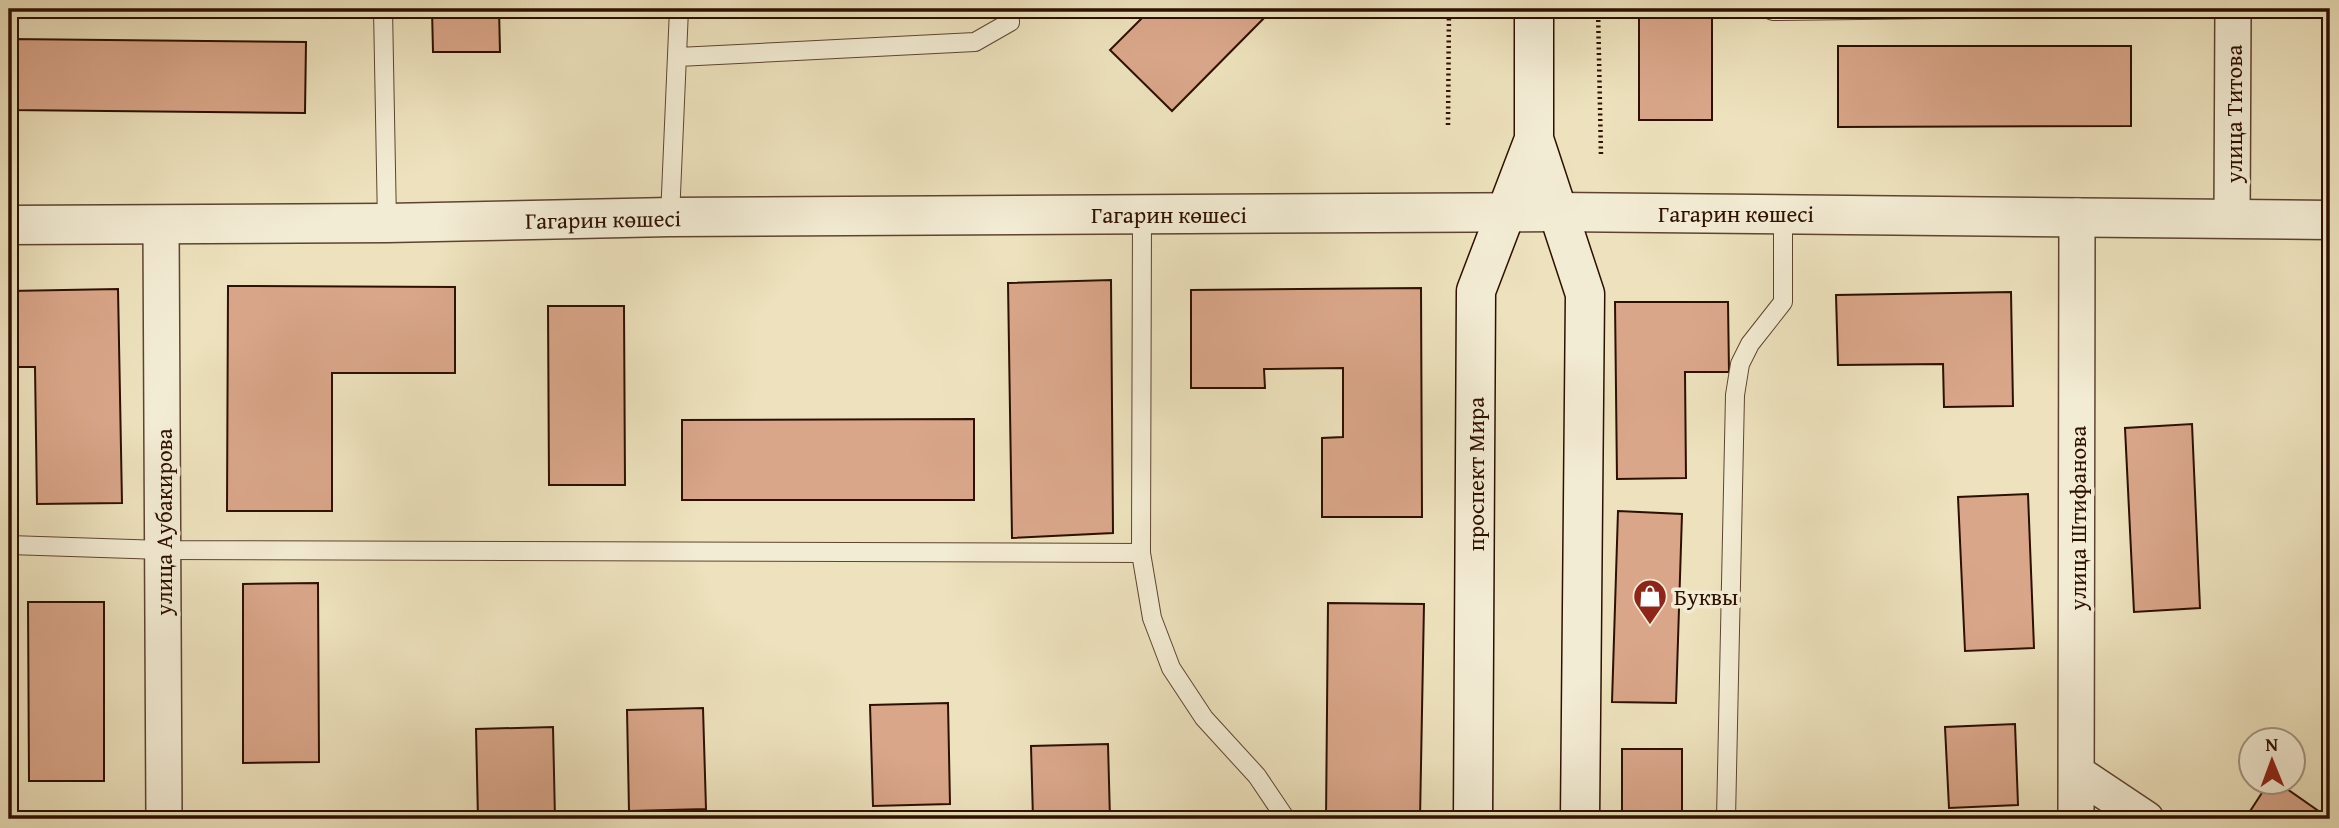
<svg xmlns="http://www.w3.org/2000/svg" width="2339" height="828" viewBox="0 0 2339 828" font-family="'Gentium Book Plus',serif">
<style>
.building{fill:#d9a689;stroke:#2e1001;stroke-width:2}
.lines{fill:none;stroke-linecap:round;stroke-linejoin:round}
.service-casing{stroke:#5e4430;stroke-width:20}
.minor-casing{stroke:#5e4430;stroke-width:38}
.tertiary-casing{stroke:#5e4430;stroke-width:41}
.secondary-casing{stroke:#2e1001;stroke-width:41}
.path{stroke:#2e1001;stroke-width:4.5;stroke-dasharray:2 3.5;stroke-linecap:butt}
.service{stroke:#f3ecd4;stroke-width:18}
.minor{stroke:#f3ecd4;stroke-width:35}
.tertiary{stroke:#f3ecd4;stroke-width:38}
.secondary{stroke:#f3ecd4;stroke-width:38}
.labels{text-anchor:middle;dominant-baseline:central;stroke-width:7;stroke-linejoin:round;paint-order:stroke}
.street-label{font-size:23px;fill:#2e1001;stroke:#f3ecd4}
.poi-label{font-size:23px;fill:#2e1001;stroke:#f3ecd4;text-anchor:start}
</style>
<rect width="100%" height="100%" fill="#ede2bd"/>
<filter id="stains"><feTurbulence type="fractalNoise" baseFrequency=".00286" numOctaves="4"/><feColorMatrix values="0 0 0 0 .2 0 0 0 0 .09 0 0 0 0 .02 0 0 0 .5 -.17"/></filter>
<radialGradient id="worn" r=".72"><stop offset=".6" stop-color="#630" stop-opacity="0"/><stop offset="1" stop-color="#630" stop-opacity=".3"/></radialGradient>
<path class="building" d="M432,9H499L500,52H433Z
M1151,9H1273L1172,111L1110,50Z
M1639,9H1712V120H1639Z
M9,39L306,42L305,113L9,110Z
M1838,46H2131V126L1838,127Z
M1111,280L1113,533L1012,538L1008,283Z
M228,286L455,287V373H332V511H227Z
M1421,288L1422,517H1322V438L1343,437V368L1264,369L1265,388H1191V290Z
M118,289L122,503L37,504L35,367H9V291Z
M2011,292L2013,406L1944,407L1943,364L1838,365L1836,295Z
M1615,302H1728L1729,372H1685L1686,478L1617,479Z
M548,306H624L625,485H549Z
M974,419V500H682V420Z
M2192,424L2200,608L2134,612L2125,428Z
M2028,494L2034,648L1965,651L1958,497Z
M1618,511L1682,514L1676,703L1612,702Z
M318,583L319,762L243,763V584Z
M28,602H104V781H29Z
M1328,603L1424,604L1420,819H1326Z
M948,703L950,804L873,806L870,705Z
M703,708L706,809L629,811L627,710Z
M2015,724L2018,805L1949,808L1945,727Z
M553,727L555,819H478L476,729Z
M1108,744L1110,819H1033L1031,746Z
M1622,749H1682V819H1622Z
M2269,782H2277L2330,819H2245Z"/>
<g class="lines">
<g class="service-casing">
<path id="service" d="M9,9H25
M383,9L387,223
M1768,9L1773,11L1941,9
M678,57L975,42L1010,22L1009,9
M1142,214L1141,553L1152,618L1171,668L1204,718L1257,776L1286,819
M670,217L679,9
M9,545L163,550L1141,553
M1726,819L1735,395L1740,364L1750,344L1783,302V213"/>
</g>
<g class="minor-casing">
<path id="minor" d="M2232,220L2233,9
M161,225L164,819
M2077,773L2146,819
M2076,819L2077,216"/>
</g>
<g class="tertiary-casing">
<path id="tertiary" d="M9,225L387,223L670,217L1558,212L2330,220"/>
</g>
<g class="secondary-casing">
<path id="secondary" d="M1534,9V139L1585,294L1580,819
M1473,819L1476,291L1534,139"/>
</g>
<path class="path" d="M1598,9L1601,156
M1448,125L1449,9"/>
<use href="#service" class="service"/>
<use href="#minor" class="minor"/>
<use href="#tertiary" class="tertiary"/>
<use href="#secondary" class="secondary"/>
</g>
<defs>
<g id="shop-pin" transform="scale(1.75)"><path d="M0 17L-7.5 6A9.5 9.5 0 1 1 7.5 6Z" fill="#8f2418" stroke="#f3ecd4"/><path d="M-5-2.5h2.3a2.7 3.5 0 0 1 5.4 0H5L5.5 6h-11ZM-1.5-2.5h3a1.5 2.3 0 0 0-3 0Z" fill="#fff"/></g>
</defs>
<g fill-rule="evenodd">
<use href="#shop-pin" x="1650" y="596"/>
</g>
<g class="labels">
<g class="street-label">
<text transform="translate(2233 114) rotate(-90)">улица Титова</text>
<text x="1736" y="213">Гагарин көшесі</text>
<text x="1169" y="214">Гагарин көшесі</text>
<text transform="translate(603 219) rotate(-1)">Гагарин көшесі</text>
<text transform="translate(1475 474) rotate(-90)">проспект Мира</text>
<text transform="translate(2077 518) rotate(-90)">улица Штифанова</text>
<text transform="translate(163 522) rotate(-90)">улица Аубакирова</text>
</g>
<g class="poi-label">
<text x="1674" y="596">Буквы</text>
</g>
</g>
<rect width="2339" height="828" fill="none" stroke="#ede2bd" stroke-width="35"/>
<rect x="10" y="10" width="2318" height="807" fill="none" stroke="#2e1001" stroke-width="3.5"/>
<rect x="18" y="18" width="2304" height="793" fill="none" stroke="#2e1001" stroke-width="2"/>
<g transform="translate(2272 761) rotate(359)"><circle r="33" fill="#f3ecd4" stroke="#a49480" stroke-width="2"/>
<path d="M0-5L12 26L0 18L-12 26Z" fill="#8f2418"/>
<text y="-10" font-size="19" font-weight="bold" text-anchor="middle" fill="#2e1001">N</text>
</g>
<rect width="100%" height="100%" filter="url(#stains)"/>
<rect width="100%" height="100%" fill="url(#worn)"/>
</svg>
